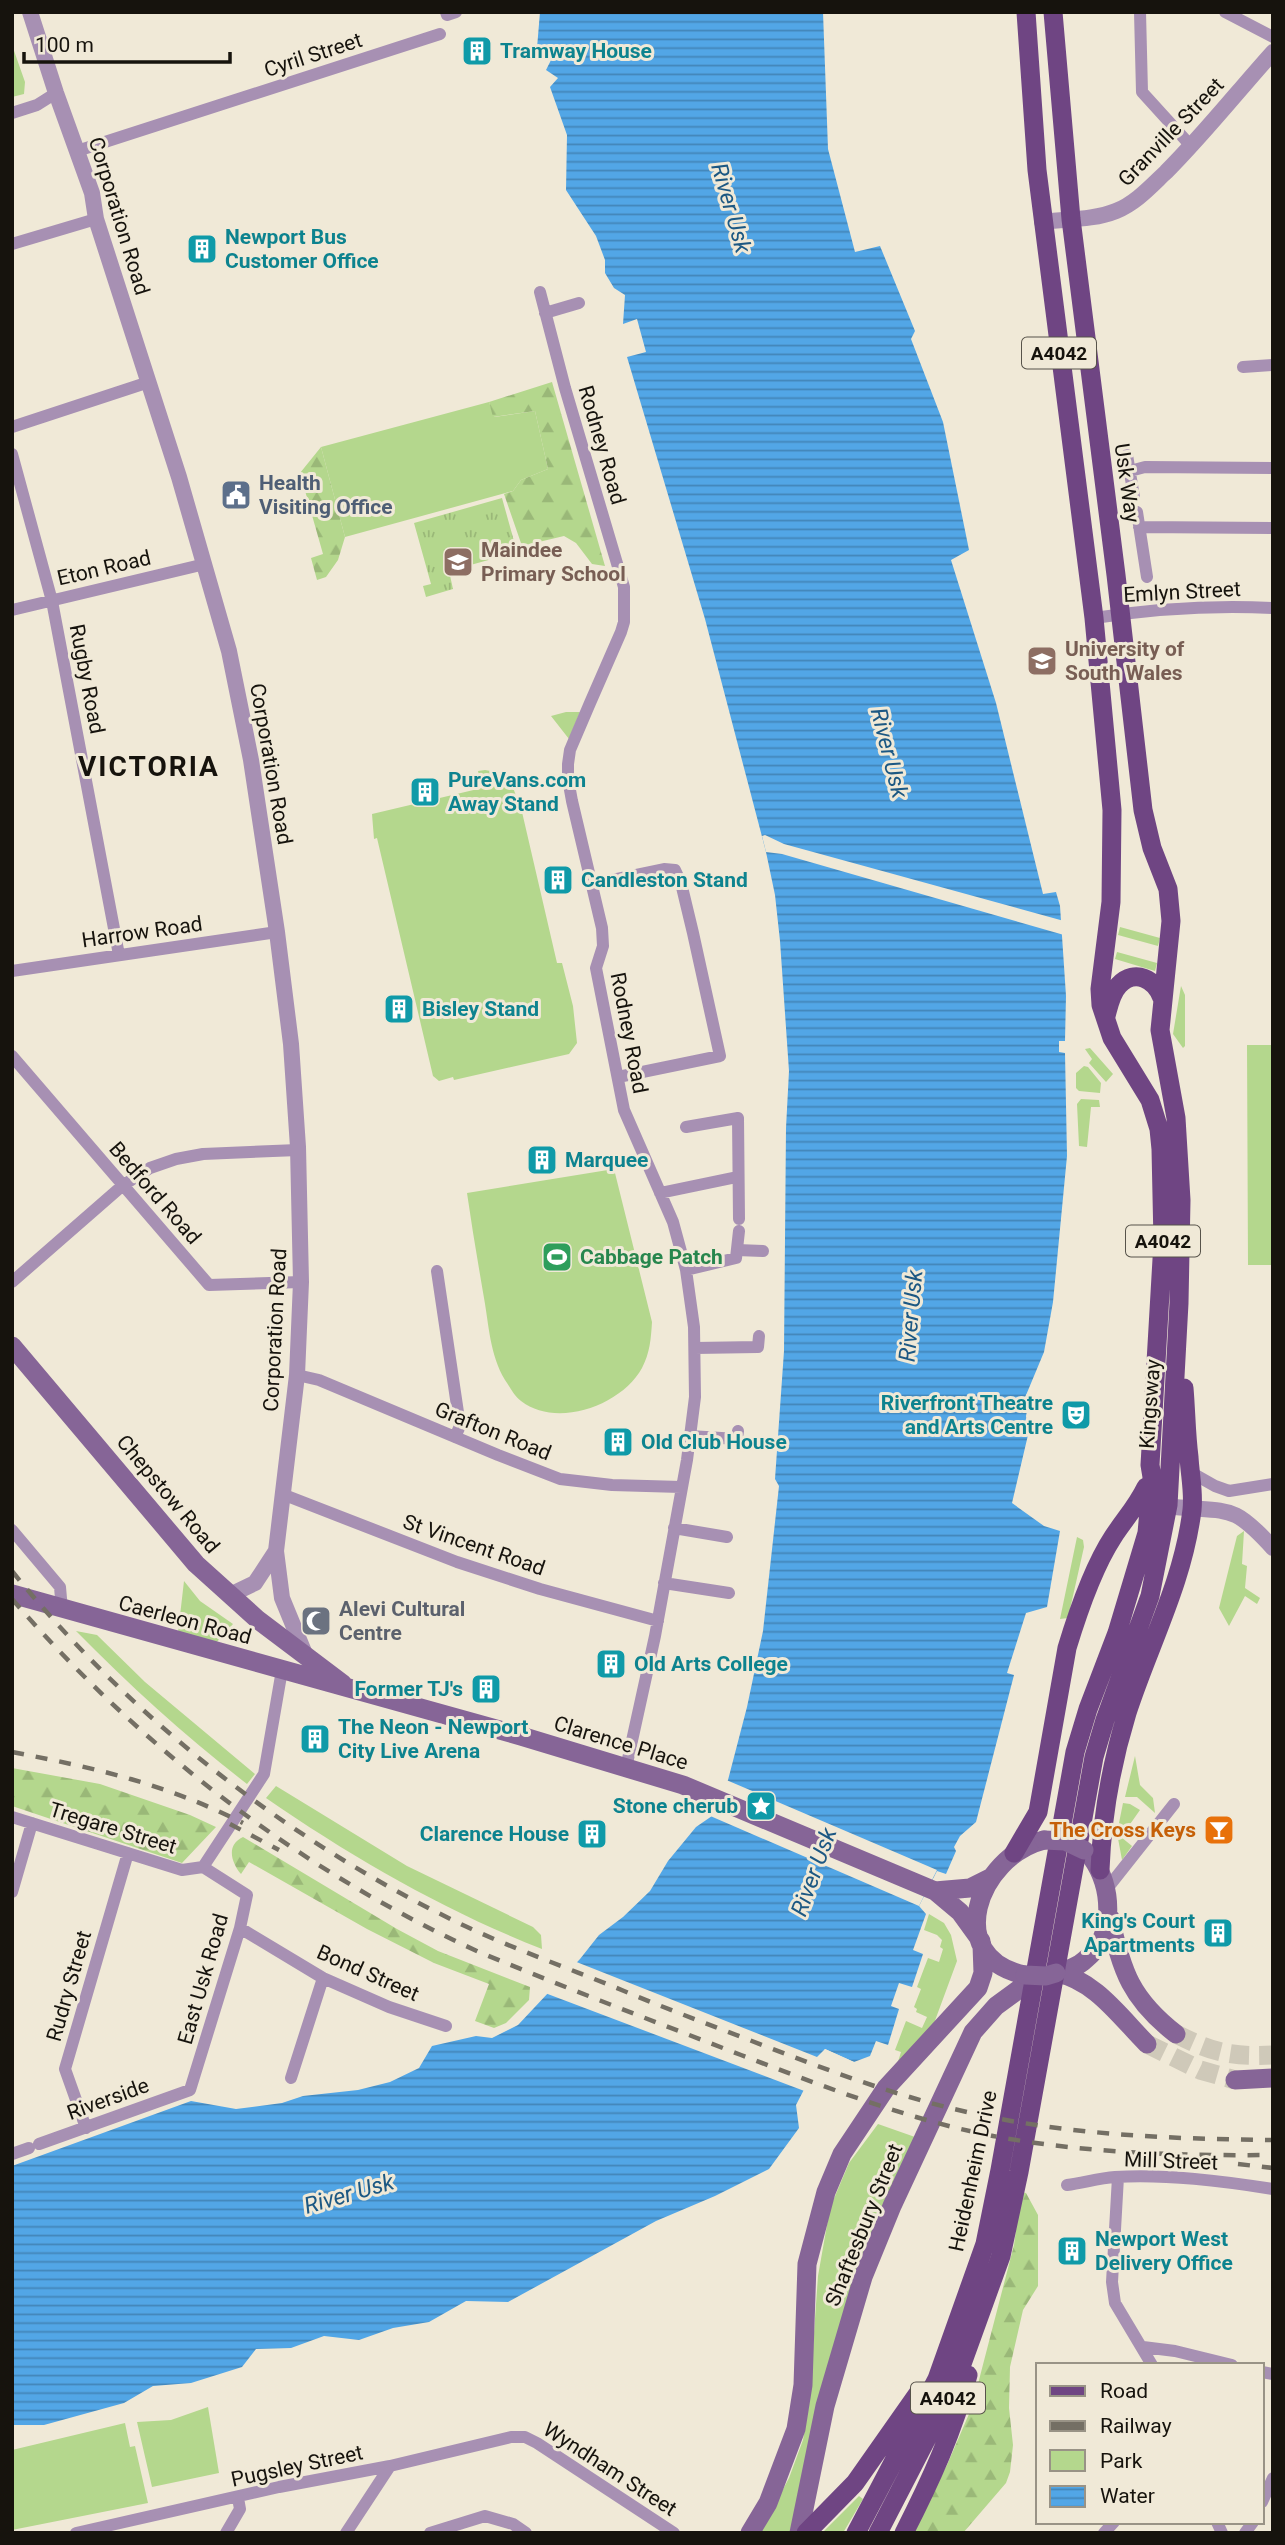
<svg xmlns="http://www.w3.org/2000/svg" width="1285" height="2545" viewBox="0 0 1285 2545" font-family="Roboto,sans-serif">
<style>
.green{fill:#b4d78d}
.forest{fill:url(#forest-firs)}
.park{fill:url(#park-tufts)}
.water{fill:url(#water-rules)}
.pier{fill:#f0e9d7}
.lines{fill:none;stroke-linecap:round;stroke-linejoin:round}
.secondary-tunnel{stroke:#cfc9b9;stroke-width:19;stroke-dasharray:19 10;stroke-linecap:butt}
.minor{stroke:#a790b3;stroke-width:12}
.tertiary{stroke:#a790b3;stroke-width:16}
.secondary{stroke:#866597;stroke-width:19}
.primary{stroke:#6f4583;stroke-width:19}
.rail{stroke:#746f64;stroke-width:4.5;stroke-dasharray:12 12;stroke-linecap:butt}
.secondary-bridge{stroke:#866597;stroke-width:19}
.labels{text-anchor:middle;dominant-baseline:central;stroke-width:6;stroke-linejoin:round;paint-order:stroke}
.shield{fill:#f0e9d7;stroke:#57534a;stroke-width:2}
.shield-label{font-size:19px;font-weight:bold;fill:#16130d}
.culture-label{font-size:21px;font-weight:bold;fill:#0d838f;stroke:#f0e9d7;text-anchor:start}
.street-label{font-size:21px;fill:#16130d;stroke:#f0e9d7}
.service-label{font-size:21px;font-weight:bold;fill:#4e5e75;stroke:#f0e9d7;text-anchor:start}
.education-label{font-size:21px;font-weight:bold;fill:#785e54;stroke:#f0e9d7;text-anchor:start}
.leisure-label{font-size:21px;font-weight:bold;fill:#27864d;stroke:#f0e9d7;text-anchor:start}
.worship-label{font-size:21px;font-weight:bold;fill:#5b616d;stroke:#f0e9d7;text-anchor:start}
.food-label{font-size:21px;font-weight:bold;fill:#c56008;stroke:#f0e9d7;text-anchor:end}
.water-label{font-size:23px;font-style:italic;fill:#1c5883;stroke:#f0e9d7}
.district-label{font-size:28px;font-weight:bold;letter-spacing:2px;fill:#16130d;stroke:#f0e9d7}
</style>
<defs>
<pattern id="forest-firs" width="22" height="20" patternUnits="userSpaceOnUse" patternTransform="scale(1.75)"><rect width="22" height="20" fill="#b4d78d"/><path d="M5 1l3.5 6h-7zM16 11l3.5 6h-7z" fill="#9ab878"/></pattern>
<pattern id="park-tufts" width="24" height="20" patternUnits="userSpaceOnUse" patternTransform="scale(1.75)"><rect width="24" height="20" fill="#b4d78d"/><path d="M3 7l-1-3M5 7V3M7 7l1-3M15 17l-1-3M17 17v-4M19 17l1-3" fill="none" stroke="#9ab878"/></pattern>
<pattern id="water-rules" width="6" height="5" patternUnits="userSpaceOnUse" patternTransform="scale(1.75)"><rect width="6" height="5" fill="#52a6e6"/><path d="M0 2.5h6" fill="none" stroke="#4386b9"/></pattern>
</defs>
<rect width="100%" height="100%" fill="#f0e9d7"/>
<path class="green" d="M12,45L25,82L24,94L12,97Z
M489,402L494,417L535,411L548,469L521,480L513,491L345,537L321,447Z
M566,712H580L569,739L551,716Z
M485,770L508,774L522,812L557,963H562L573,1006L577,1043L569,1054L454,1080L453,1077L439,1081L433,1076L377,838L374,839L372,814L482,788L478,771Z
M1120,927L1160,938L1158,946L1118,935Z
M1117,952L1157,963L1155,971L1115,959Z
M1181,986L1185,995V1046L1183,1048L1173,1034Z
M1247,1045H1272L1273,1265H1248Z
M1090,1048L1113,1074L1106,1082L1089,1063L1092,1059L1085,1049Z
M1084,1066L1088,1067L1101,1083L1100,1093L1079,1091L1076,1088V1073Z
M1081,1099L1099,1100L1100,1107H1091L1087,1147L1079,1146L1077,1104Z
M614,1169L652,1322C651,1338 650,1353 642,1368C622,1405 557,1429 521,1401C514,1396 510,1387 505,1380C490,1355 489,1326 484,1298C478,1263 472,1228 467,1193Z
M1244,1531L1242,1564L1247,1566L1245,1588L1260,1598L1257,1604L1245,1596L1229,1626L1219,1608L1237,1536Z
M1077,1537L1083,1540L1084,1547L1068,1618L1060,1619Z
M184,1581L200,1601L233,1624L215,1644L178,1633Z
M76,1631L97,1635L145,1682L255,1774L247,1784C186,1737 130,1686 76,1631Z
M1135,1756L1140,1785L1153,1798L1155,1813L1137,1797H1125Z
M276,1786L407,1866L533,1927L541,1935L542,1949C443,1910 353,1858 266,1798Z
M1123,1803L1130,1804L1140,1810L1121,1837L1132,1846L1122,1860L1117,1833Z
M929,1914L944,1923L951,1935L957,1961L933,2026L896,2068L901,2052L895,2050L906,2021L922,2028L927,2017L916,2012L917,2009L914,2007L921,1989L917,1987L928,1958L939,1962L943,1949L940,1947L942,1940L937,1935L924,1930Z
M878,2124L915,2137L790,2533H760L789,2478L803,2440L809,2404L818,2276L830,2208L849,2163Z
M208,2407L219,2473L152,2487L137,2422L171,2420Z
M125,2423L130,2447L135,2446L148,2503L12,2530V2450Z
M859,2496L863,2499L843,2533H822Z"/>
<path class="forest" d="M552,382L605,566L592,564L576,543L564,536L522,546L504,494L513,491L521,480L548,469L535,411L493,417L489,402Z
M321,447L345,537L338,560L326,577L317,580L311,558L323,554L300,473Z
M12,1768L100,1784L190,1815L216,1827L182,1863L12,1806Z
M243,1837L397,1929L438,1951L530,1987L529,2000L506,2023L494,2028L475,2021L489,1984L434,1963L367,1929L249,1862L241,1874C231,1862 226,1845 243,1837Z
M1021,2192L1026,2193L1038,2215V2286L1023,2310L1010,2367L1009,2408L1013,2445L1010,2472L1006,2483L963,2533H911L947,2465L972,2407L1014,2245Z"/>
<path class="park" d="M502,498L517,552L449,571L453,589L426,597L423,586L431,584L414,523Z"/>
<path class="water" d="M540,12H823L828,149L855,252L880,246L915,331L911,339L943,422L969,550L951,560L996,703L1043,894L1056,892L1060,906L1066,996L1065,1041H1059V1052L1065,1053L1067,1156L1053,1302L1044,1352L1024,1400L1028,1406L1026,1416L1028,1435L1012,1503L1044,1526L1060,1531L1047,1607L1026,1613L1007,1673L1014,1675L976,1822L960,1836L954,1847L956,1851L946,1874L937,1871L919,1906L926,1914L913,1950L923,1954L912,1987L899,1983L891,2006L899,2009L888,2045L876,2041L870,2056L854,2062L825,2049L796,2105L799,2128L769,2169L715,2196L656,2221L508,2302L466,2301L429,2322L393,2328L359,2340L324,2336L291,2348L256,2349L242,2367L191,2383L153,2386L124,2403L44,2425H12V2166L191,2101L236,2109L282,2103L303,2096L358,2090L390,2082L419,2068L432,2046L476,2036L492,2038L518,2025L580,1959L599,1935L623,1917L650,1891L668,1861L696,1827L712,1816L728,1780L747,1707L763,1631L779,1486L775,1479L784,1351L786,1128L789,1071L780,941L775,895L766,852L705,619L627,357L646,352L637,319L623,324L625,295L614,288L605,273V260L596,236L566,190L567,135L550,87L558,78L546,70L551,60L537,48Z"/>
<path class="pier" d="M765,835L784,844L1064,921V935L782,854L766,852L762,836Z
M724,1779L937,1870L919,1906L708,1815Z
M574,1961L817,2057L825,2049L854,2062H863L853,2065L826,2053L807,2092L545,1993Z"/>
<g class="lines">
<path class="secondary-tunnel" d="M1176,2034C1214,2053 1231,2057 1273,2055
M1147,2044L1200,2070L1235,2080"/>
<path class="minor" d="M446,12L447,15L456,12
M1140,12L1142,92L1191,146
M1225,12L1273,37
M12,113L37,105L56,93
M77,151L440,34
M12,244L96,219
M540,292L565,388L624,587V622L621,632L590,703L570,750L568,764V779L572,801L602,928L603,946L596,968L624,1110L673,1222L686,1270L694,1327L695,1397L687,1460L655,1636L626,1768
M545,313L579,303
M1243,367L1273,365
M12,427L149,382
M12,454L52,601L119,955
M1127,455L1134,497
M1130,471L1145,467L1273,468
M1137,512L1147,577
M1139,527L1273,528
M12,610L205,564
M1094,618C1152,609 1214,605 1273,608
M592,884L664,869L675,870L681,883L693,933L720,1056L618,1077
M12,971L277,932
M12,1056L209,1285L301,1282
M686,1127L738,1118L739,1219
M660,1193L737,1177
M737,1250L763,1251
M686,1270L736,1258L739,1231
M437,1271L460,1426L455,1437
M12,1282L122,1186L150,1168L176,1159L203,1154L298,1150
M695,1348L758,1347L759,1336
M297,1375L319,1380L498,1455L560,1479L612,1485L681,1487
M690,1436L737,1439L738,1431
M1192,1473L1215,1486L1229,1491L1273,1484
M282,1494L457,1562L540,1589L658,1621
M674,1528L727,1537
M12,1530L60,1587L62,1610
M664,1583L729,1593
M12,1817L182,1870L203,1867
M203,1867L264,1774L282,1670
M1106,1890L1174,1804
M12,1892L32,1823
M240,1928L323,1978L389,2007L446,2026
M291,2078L323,1978
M86,2128L65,2069L128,1853
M39,2144L190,2090L240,1928L247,1895L203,1867
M12,2154L29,2148
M1118,2177L1112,2282L1115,2303L1152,2365
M1067,2185C1083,2183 1099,2178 1115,2177C1167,2174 1222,2181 1273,2189
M1143,2347L1175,2351L1232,2365
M1262,2372L1273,2374
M1262,2502L1273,2478
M1217,2522L1222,2533
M76,2533L279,2487L390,2466L511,2437H525L537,2443L674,2533
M226,2533L240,2509L238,2498
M346,2533L390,2466
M430,2533L485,2516L513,2524L526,2533
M1104,2533L1114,2522
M1245,2533L1253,2522"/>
<path class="tertiary" d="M30,12L56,93L92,193L96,219L179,477L229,651L251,760L277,932L291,1044L298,1147L301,1282L297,1375L276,1551L282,1598L305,1654
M1042,222C1066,219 1094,220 1116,211C1136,203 1151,186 1166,172C1204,134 1237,92 1273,52
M1160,1499L1168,1505L1175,1507C1231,1512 1233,1504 1273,1548
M230,1595L255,1583L276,1551"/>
<path class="secondary" d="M12,1346L196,1564L257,1619L343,1684
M12,1594L521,1736L683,1785L935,1891L960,1912L981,1941
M935,1891L970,1888L990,1878
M1110,1918C1122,1972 1131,1999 1176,2034
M1056,1973C1067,1970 1078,1967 1086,1959C1116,1935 1112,1887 1092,1858
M1056,1973C1094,1979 1121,2018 1147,2044
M1025,1975C942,1958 977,1857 1044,1840
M1235,2080L1273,2078
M750,2533L768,2503L796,2429L803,2385L807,2264L826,2192L842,2154L886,2088L978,1988L983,1973L982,1945
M799,2533L825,2406L863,2277L892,2206L973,2032L996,2006L1022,1987"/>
<path class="primary" d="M1106,1016C1109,1005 1111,993 1119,985C1135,968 1156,980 1162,998
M1014,1853L1038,1812L1067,1648C1077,1615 1094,1566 1113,1537C1124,1520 1137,1506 1146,1487
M1100,1870C1102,1816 1111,1765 1127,1713C1149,1645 1183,1583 1192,1510C1194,1492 1190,1475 1189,1457C1186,1434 1186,1411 1184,1388
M806,2533L855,2483L919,2392
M856,2533L937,2379L985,2244L1000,2170L1075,1752L1088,1709L1117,1633L1147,1533L1152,1477L1150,1465L1163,1242L1161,1149L1159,1129L1150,1100L1112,1038L1101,1005L1100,989L1111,902L1112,810L1094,618L1037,170L1026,12
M878,2533L954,2386L1001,2256L1019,2172L1094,1757L1105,1720L1150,1596L1168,1505L1179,1303L1181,1200L1176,1118L1160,1030L1171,921L1168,889L1152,848L1143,810L1116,575L1071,219L1053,12
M904,2533C930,2482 954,2430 968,2375"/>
<path class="rail" d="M12,1571C132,1720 292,1844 465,1926C516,1950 571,1969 624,1991C672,2011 721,2029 770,2048C835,2073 900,2097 967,2112C1067,2135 1170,2139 1273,2140
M12,1599C141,1748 299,1870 479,1952C566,1988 653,2021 741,2055C823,2086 906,2119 993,2136C1084,2153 1180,2156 1273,2155
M12,1752C96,1768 166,1784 243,1823
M230,1824L279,1850
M1238,2164L1273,2168"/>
<path class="secondary-bridge" d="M1044,1840L1065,1841L1084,1850
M1025,1975L1046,1976L1056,1973"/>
</g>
<defs>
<g id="building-square" transform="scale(1.575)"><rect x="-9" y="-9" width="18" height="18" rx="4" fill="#0f9aa8" stroke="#f0e9d7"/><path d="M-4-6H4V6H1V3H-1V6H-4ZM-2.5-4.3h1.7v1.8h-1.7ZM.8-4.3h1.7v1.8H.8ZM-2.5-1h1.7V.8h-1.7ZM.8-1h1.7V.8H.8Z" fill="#fff"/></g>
<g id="civic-square" transform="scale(1.575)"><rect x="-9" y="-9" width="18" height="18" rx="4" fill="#5c6f8a" stroke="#f0e9d7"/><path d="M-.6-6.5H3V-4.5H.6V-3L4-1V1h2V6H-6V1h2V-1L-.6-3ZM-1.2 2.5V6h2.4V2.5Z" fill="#fff"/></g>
<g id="school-square" transform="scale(1.575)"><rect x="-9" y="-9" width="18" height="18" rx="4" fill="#8d6e63" stroke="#f0e9d7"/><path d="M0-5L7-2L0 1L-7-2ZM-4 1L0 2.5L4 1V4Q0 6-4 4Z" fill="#fff"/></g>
<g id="university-square" transform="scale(1.575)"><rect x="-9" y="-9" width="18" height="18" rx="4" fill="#8d6e63" stroke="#f0e9d7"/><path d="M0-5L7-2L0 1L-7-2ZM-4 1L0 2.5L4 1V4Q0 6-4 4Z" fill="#fff"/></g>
<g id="stadium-square" transform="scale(1.575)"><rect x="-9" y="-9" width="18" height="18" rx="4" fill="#2e9e5b" stroke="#f0e9d7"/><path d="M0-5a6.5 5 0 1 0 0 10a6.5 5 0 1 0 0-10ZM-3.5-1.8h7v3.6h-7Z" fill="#fff"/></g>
<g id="theatre-square" transform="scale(1.575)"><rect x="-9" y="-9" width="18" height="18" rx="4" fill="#0f9aa8" stroke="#f0e9d7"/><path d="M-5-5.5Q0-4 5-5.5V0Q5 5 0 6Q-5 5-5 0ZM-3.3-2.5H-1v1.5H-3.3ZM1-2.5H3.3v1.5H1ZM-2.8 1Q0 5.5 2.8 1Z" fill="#fff"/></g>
<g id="mosque-square" transform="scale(1.575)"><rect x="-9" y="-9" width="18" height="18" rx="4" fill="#6b7280" stroke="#f0e9d7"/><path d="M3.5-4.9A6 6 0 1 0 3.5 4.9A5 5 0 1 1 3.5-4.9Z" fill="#fff"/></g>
<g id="sight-square" transform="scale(1.575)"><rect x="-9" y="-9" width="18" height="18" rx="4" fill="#0f9aa8" stroke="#f0e9d7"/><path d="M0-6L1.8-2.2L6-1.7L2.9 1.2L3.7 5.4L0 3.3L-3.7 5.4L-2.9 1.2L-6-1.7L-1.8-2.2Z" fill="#fff"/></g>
<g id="bar-square" transform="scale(1.575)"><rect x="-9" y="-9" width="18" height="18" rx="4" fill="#e8710a" stroke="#f0e9d7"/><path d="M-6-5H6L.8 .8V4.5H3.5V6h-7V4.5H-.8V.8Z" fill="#fff"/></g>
</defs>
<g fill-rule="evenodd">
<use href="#building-square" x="477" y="51"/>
<use href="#building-square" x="202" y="249"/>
<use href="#civic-square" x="236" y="495"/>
<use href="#school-square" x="458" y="562"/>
<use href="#university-square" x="1042" y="661"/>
<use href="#building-square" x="425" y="792"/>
<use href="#building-square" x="558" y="880"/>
<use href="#building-square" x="399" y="1009"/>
<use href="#building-square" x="542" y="1160"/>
<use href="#stadium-square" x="557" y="1257"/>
<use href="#theatre-square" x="1076" y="1415"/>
<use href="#building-square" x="618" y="1442"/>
<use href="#mosque-square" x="316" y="1621"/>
<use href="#building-square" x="611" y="1664"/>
<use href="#building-square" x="486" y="1689"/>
<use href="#building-square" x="315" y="1739"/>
<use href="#sight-square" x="761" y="1806"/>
<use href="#bar-square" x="1219" y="1830"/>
<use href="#building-square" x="592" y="1834"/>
<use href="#building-square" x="1218" y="1933"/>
<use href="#building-square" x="1072" y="2251"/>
</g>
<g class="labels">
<g class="shield">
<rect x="1022" y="337.5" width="74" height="31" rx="5"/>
<rect x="1126" y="1225.5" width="74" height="31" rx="5"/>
<rect x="911" y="2382.5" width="74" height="31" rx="5"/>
</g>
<g class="shield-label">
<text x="1059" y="353">A4042</text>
<text x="1163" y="1241">A4042</text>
<text x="948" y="2398">A4042</text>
</g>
<g class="culture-label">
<text x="500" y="51">Tramway House</text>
<text x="225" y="237">Newport Bus<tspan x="225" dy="24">Customer Office</tspan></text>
<text x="448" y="780">PureVans.com<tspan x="448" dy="24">Away Stand</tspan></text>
<text x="581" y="880">Candleston Stand</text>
<text x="422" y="1009">Bisley Stand</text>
<text x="565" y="1160">Marquee</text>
<text x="1053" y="1403" text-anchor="end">Riverfront Theatre<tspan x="1053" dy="24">and Arts Centre</tspan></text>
<text x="641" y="1442">Old Club House</text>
<text x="634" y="1664">Old Arts College</text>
<text x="463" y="1689" text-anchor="end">Former TJ's</text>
<text x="338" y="1727">The Neon - Newport<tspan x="338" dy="24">City Live Arena</tspan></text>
<text x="738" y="1806" text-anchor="end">Stone cherub</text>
<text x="569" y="1834" text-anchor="end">Clarence House</text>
<text x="1195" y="1921" text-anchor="end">King's Court<tspan x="1195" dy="24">Apartments</tspan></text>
<text x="1095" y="2239">Newport West<tspan x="1095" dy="24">Delivery Office</tspan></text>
</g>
<g class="street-label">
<text transform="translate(313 55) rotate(-18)">Cyril Street</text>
<text transform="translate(1171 132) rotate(-46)">Granville Street</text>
<text transform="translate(119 216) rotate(73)">Corporation Road</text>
<text transform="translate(602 445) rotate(74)">Rodney Road</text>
<text transform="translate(1127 483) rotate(82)">Usk Way</text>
<text transform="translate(104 568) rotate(-13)">Eton Road</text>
<text transform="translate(1182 592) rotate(-3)">Emlyn Street</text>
<text transform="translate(87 679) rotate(79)">Rugby Road</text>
<text transform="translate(271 764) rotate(80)">Corporation Road</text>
<text transform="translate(142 932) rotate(-8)">Harrow Road</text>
<text transform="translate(629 1033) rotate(79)">Rodney Road</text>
<text transform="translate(155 1193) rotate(49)">Bedford Road</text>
<text transform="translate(275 1330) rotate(-87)">Corporation Road</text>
<text transform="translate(1150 1404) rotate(-86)">Kingsway</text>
<text transform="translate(493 1431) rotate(22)">Grafton Road</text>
<text transform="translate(168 1494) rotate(50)">Chepstow Road</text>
<text transform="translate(474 1545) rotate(19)">St Vincent Road</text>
<text transform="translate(185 1620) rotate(15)">Caerleon Road</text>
<text transform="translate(621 1743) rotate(17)">Clarence Place</text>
<text transform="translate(113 1828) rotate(17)">Tregare Street</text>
<text transform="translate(368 1973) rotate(24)">Bond Street</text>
<text transform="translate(203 1979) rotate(-74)">East Usk Road</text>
<text transform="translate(69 1986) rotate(-74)">Rudry Street</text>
<text transform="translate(108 2099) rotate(-20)">Riverside</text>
<text transform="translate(1171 2161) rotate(2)">Mill Street</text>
<text transform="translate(973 2171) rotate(-78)">Heidenheim Drive</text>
<text transform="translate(864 2225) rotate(-68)">Shaftesbury Street</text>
<text transform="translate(297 2466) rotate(-12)">Pugsley Street</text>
<text transform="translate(610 2469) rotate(33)">Wyndham Street</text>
</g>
<g class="service-label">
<text x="259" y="483">Health<tspan x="259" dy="24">Visiting Office</tspan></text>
</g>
<g class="education-label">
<text x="481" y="550">Maindee<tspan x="481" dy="24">Primary School</tspan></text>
<text x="1065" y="649">University of<tspan x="1065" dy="24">South Wales</tspan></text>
</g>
<g class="leisure-label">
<text x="580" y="1257">Cabbage Patch</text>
</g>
<g class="worship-label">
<text x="339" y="1609">Alevi Cultural<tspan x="339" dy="24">Centre</tspan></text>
</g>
<g class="food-label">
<text x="1196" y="1830">The Cross Keys</text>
</g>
<g class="water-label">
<text transform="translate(731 208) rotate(74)">River Usk</text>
<text transform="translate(889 753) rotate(76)">River Usk</text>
<text transform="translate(911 1316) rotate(-85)">River Usk</text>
<text transform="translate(814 1872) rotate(-70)">River Usk</text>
<text transform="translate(349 2194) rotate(-16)">River Usk</text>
</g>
<g class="district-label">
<text x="149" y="766">VICTORIA</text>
</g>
</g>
<rect width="1285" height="2545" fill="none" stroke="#16130d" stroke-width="28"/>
<rect x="1036" y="2363" width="228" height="161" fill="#f0e9d7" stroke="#999386" stroke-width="2"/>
<rect x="1050" y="2386" width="35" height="10" fill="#6f4583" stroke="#999386" stroke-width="2"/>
<text x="1100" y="2398" font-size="21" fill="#16130d">Road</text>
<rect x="1050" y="2421" width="35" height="10" fill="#746f64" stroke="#999386" stroke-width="2"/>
<text x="1100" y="2433" font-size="21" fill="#16130d">Railway</text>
<rect x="1050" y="2450" width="35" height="21" fill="#b4d78d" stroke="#999386" stroke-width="2"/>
<text x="1100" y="2468" font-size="21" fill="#16130d">Park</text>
<rect x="1050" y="2486" width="35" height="21" fill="url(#water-rules)" stroke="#999386" stroke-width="2"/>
<text x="1100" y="2503" font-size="21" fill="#16130d">Water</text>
<path d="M24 52v10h206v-10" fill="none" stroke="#16130d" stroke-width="3.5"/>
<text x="35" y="52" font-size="21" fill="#16130d" stroke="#f0e9d7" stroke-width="5" paint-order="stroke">100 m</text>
</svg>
